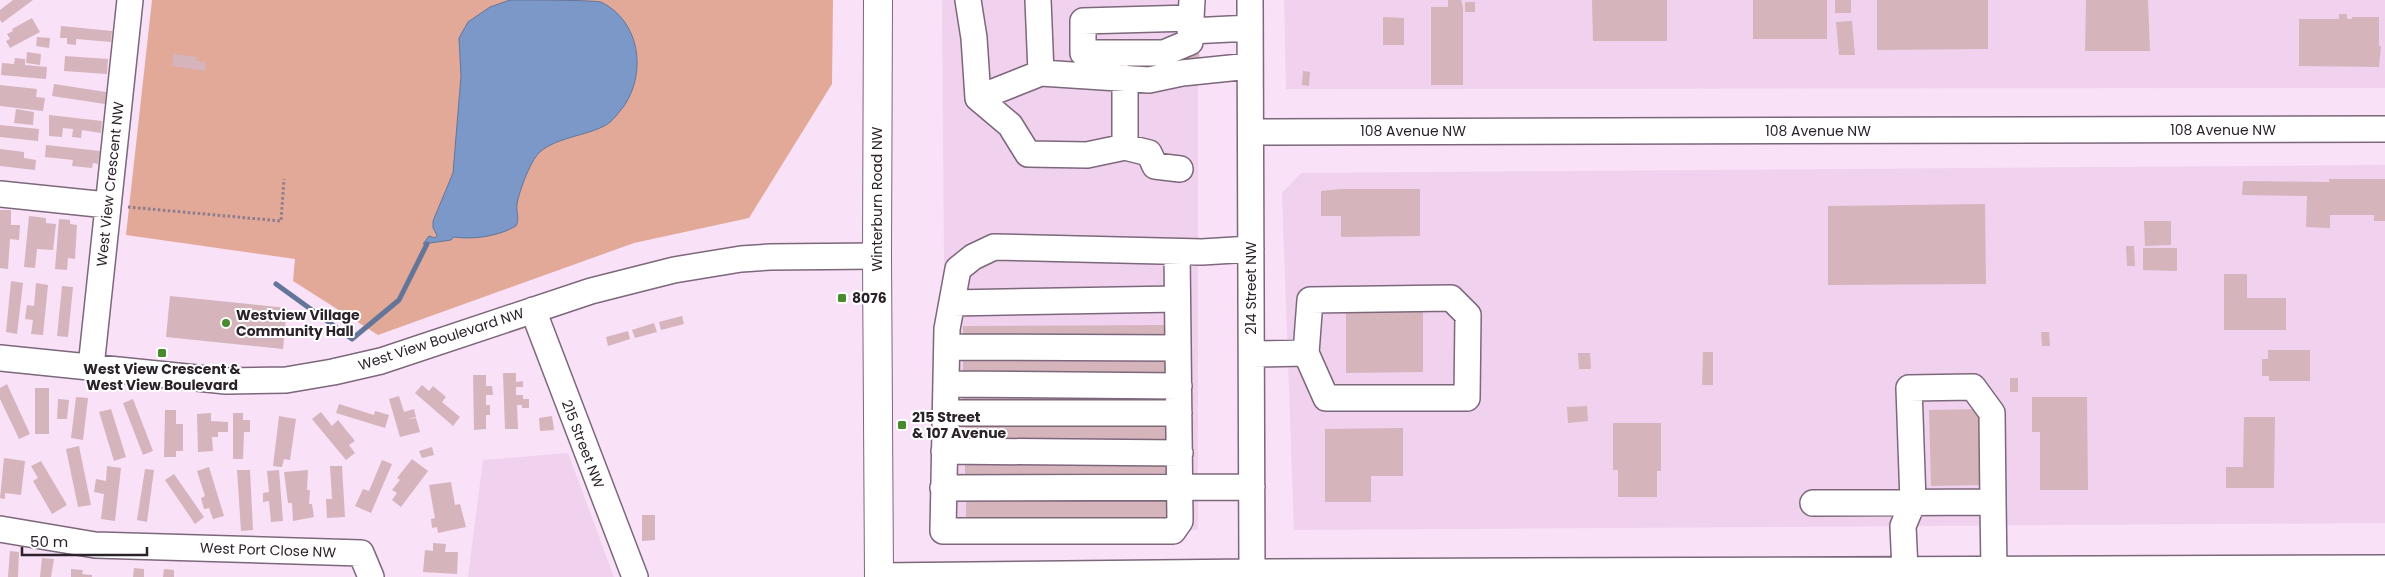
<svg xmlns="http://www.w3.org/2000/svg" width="2385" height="577" viewBox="0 0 2385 577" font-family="Poppins,sans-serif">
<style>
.built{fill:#f0d2ee}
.green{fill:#e2a999}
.water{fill:#7b98c9;stroke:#637599}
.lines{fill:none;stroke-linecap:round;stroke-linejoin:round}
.stream{stroke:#637599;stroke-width:5}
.building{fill:#d5b4bc}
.minor-casing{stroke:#7d677b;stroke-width:28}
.major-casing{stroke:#7d677b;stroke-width:30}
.path{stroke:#8d7d8c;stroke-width:3;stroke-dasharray:2.5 2.5;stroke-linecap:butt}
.minor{stroke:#fff;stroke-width:25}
.major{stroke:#fff;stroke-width:28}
.poi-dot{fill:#488b2e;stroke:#fff;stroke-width:2}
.labels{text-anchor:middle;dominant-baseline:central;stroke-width:4;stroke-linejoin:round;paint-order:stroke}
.street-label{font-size:14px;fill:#2b222a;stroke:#fff}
.poi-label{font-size:14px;font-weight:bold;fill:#2b222a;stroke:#fff;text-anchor:start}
</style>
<rect width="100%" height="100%" fill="#f9e1f8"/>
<path class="built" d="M942,0H1198V530H946Z
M1284,0H2385V88L1286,89Z
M2385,165V523L1294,530L1282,193L1301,173Z
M568,453L614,577H468L483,460Z"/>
<path class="green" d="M152,0H833L832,84L749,218L634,243L378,335L293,281L295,259L126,235Z"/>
<path class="water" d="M510,0C527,0 589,0 601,2C640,21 647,72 624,106C619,112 613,121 606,125C587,136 551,138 537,155C529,165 519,192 517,204C516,213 520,218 516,226C499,236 474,240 454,237L451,240L423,244L429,236L435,238L437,235L433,228V221L453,173L461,76L459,38L468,22L490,7Z"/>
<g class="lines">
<path class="stream" d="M276,284L352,339L399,300L427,244"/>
</g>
<path class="building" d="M13,0H33L2,23L0,20V10Z
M1448,0H1461L1463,7V85H1431V7H1448Z
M1592,0H1667V41H1593Z
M1753,0H1827V39H1753Z
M1835,0H1851V13H1835Z
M1877,0H1988V49L1877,50Z
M2086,0H2148L2150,51H2085Z
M1465,2H1475V12H1465Z
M2339,14H2347V19H2352V17H2379V46H2381L2379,67L2299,66V19H2339Z
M1383,17L1404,18V45H1383Z
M32,18L40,32L10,48L6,41L10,39L7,34L13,31L12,29Z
M1852,21L1855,55H1839L1836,22Z
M61,26L112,31L111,42L76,39V45L67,44V38H60Z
M37,37L50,38L49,48L36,46Z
M1188.5 56a5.5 5.5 0 1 1 11 0a5.5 5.5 0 1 1-11 0Z
M27,52L41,54L40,65L26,63Z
M174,54L197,57L196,61L206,62L205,71L172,66Z
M65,56L108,59L107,74L64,71Z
M15,58L25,59V65L47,67L46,79L1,75L2,63L14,64Z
M1303,71L1310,72L1309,86L1302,85Z
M54,84L106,92L105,104L52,96Z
M0,85L37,89L36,97L45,98L43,111L0,106Z
M16,109L34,112L33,125L14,123Z
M49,115L102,121L101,133L82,130L81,138L72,137L73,129L63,128L62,137L49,136Z
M0,125L39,129L38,141L0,137Z
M46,145L100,151L98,164L93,163L92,168L72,166L73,160L45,157Z
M0,149L24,152V158L36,160L35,170L0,166Z
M2329,179H2385V221H2374V215H2330V228L2306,227L2307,196L2242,195L2243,181L2329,182Z
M1341,189H1420V236L1341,237V216H1321V191Z
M1985,204L1986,284L1828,285V206Z
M0,210H11V225H20L19,240L10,239L8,269L0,268Z
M29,216L46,218V223L56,224L53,250L37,249L35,268L24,267Z
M59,219L70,220V224L77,225L75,259L68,258L67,270L55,269Z
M2144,221H2171V245L2145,246Z
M2126,246H2134L2135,266H2127Z
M2143,248H2177V271L2143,270Z
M2224,274H2247V298H2286V330H2224Z
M11,281L23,283L17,334L6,332Z
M36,283L48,285L43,335L31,334L33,320L25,319L27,305L34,306Z
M62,286L73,287L68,337L57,336Z
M170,296L287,308L283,349L166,337Z
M1423,310V372L1346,373V311Z
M682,316L684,324L661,330L659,322Z
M654,323L657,332L635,338L632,330Z
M1170,325V342H963V326Z
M628,331L630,339L608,346L606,337Z
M2041,332H2049L2050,346H2042Z
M2268,350H2310V381H2269V376H2262V359H2268Z
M1703,352H1713V385H1702Z
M1578,353H1590L1591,369H1579Z
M963,356L1170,357V381L963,380Z
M503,373H516V382L523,381V387H516V395H523V399H529V408H522V405H517L518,429H505Z
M473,375H486V386H492L493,395H486V405H490V415H486V429L474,430Z
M2010,378H2018V392H2010Z
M7,384L30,434L19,439L0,399V388Z
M422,385L429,391L433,386L446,397L442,402L460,417L453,426L415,393Z
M35,388H49V434H35Z
M963,393L1171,395L1170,409L963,407Z
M399,396L404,412L414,409L416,417L406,419L416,418L420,432L400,437L389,399Z
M76,397L88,398L83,440L71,438Z
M2032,397H2087L2088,490H2040V432H2032Z
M58,399L69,400L67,419H57Z
M133,399L153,451L143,455L123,403Z
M339,404L374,415L375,411L389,415L385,428L336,413Z
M1587,406L1588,421L1568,423L1567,407Z
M111,409L126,457L114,461L99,412Z
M1985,409L1987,485L1931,486L1929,410Z
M165,410H176V424H183V451H176V457H164Z
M321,412L332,426L338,420L355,441L349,445L355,453L346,460L312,419Z
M211,413V421L228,422V432H218V437H212L213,451L198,452L197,414Z
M233,413H243V420H250V432H244L243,459H233Z
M279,416L296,419L290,460L284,459L282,467L273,466Z
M552,416L554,430L540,431L539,418Z
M2244,417H2275L2274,488H2226V467H2243Z
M966,419L1170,420V445L965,444Z
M1613,423H1661V471H1657V497H1618V470H1613Z
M1403,428V476H1371V502H1325V429Z
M79,446L91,505L78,507L66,449Z
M432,447L434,455L422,458L419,451Z
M965,456L1170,458L1169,482L965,480Z
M4,458L25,461L21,495L5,493V499L0,498Z
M412,459L428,471L401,507L392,500L397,493L392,490L400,480L397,478Z
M382,460L392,464L371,513L355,506L363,489L369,491Z
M41,461L67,505L52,514L33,481L38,478L31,466Z
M107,466L121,468L115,521L101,519L104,494L94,492L96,479L106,481Z
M330,466H342L345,517L327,518L326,499H332Z
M209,467L224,516L213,519L209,508L204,509L201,498L205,496L197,471Z
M145,469L154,470L147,522L137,520Z
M237,470H250L253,530L241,531Z
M279,470L283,521L271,522L269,501L263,502V493L269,492L267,471Z
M308,470L307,490H310L309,504H312L314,517L293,521L292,503H288L284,472Z
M174,474L204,517L195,524L165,480Z
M451,482L455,505L460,504L466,527L438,533L437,527L432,528L431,519L435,518L429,485Z
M966,495L1170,496V520L966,518Z
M642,515H655V540L642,541Z
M433,543L446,544L445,552H458L457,574L423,572L425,550L433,551Z
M10,551L19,552L18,577H8Z
M42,558L54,559L51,577H40Z
M134,568L144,569V577H133Z
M71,569L83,570L82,574L92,575V577H71Z
M164,569L174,570V577H163Z"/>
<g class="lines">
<g class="minor-casing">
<path id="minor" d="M968,0L974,38L978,98L1010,125L1028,154L1087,155L1125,147L1149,153L1155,166L1180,169
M1250,0L1252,577
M1191,18L1190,42L1164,53H1083V21L1191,18L1192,0
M1190,31L1250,28
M1041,73L1149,80L1182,73L1250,66
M1125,78V147
M978,98L1041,73L1038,0
M1251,132L2385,129
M0,194L107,205
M1177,252L1180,521L1173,531H943L947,329L958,269L973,257L994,247L1202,252L1251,249
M952,303L1177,299
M533,310L635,577
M947,347L1178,348
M1252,354L1306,353L1310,300L1451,298L1468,315L1467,398H1326L1306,353
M0,358L226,381L286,380L333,372L381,361L591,291L674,270L741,259L770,257L877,256
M91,367L130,0
M946,384L1179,386
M945,413H1179
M944,451L1180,453
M943,488L1252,487
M1813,503L1993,502L1994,570
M0,529L95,545L361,553L371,577
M1905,570L1903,526L1913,502L1909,388L1973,387L1992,413L1993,502
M879,576L1252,572L2385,568"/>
</g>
<g class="major-casing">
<path id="major" d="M878,0L877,256L879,577"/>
</g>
<path class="path" d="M128,207L281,221L284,179"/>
<use href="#minor" class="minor"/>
<use href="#major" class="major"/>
</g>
<g class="poi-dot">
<rect x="837" y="293" width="10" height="10" rx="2.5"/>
<circle cx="226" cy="323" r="5"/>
<rect x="157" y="348" width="10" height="10" rx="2.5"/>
<rect x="897" y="420" width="10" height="10" rx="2.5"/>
</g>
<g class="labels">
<g class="street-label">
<text x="2223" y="130">108 Avenue NW</text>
<text x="1413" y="131">108 Avenue NW</text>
<text x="1818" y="131">108 Avenue NW</text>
<text transform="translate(110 184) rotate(-84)">West View Crescent NW</text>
<text transform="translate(877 199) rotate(-90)">Winterburn Road NW</text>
<text transform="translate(1251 288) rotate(-90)">214 Street NW</text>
<text transform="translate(441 339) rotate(-18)">West View Boulevard NW</text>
<text transform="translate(583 444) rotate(69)">215 Street NW</text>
<text transform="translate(268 550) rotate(2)">West Port Close NW</text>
</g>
<g class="poi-label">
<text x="852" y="298">8076</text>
<text x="236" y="315">Westview Village<tspan x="236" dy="16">Community Hall</tspan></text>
<text x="162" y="369" text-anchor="middle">West View Crescent &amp;<tspan x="162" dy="16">West View Boulevard</tspan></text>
<text x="912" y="417">215 Street<tspan x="912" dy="16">&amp; 107 Avenue</tspan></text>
</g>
</g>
<path d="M22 547v8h125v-8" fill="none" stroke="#2b222a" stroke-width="2.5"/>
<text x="30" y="547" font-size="15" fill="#2b222a" stroke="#ffffff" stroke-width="4" paint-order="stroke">50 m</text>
</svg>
